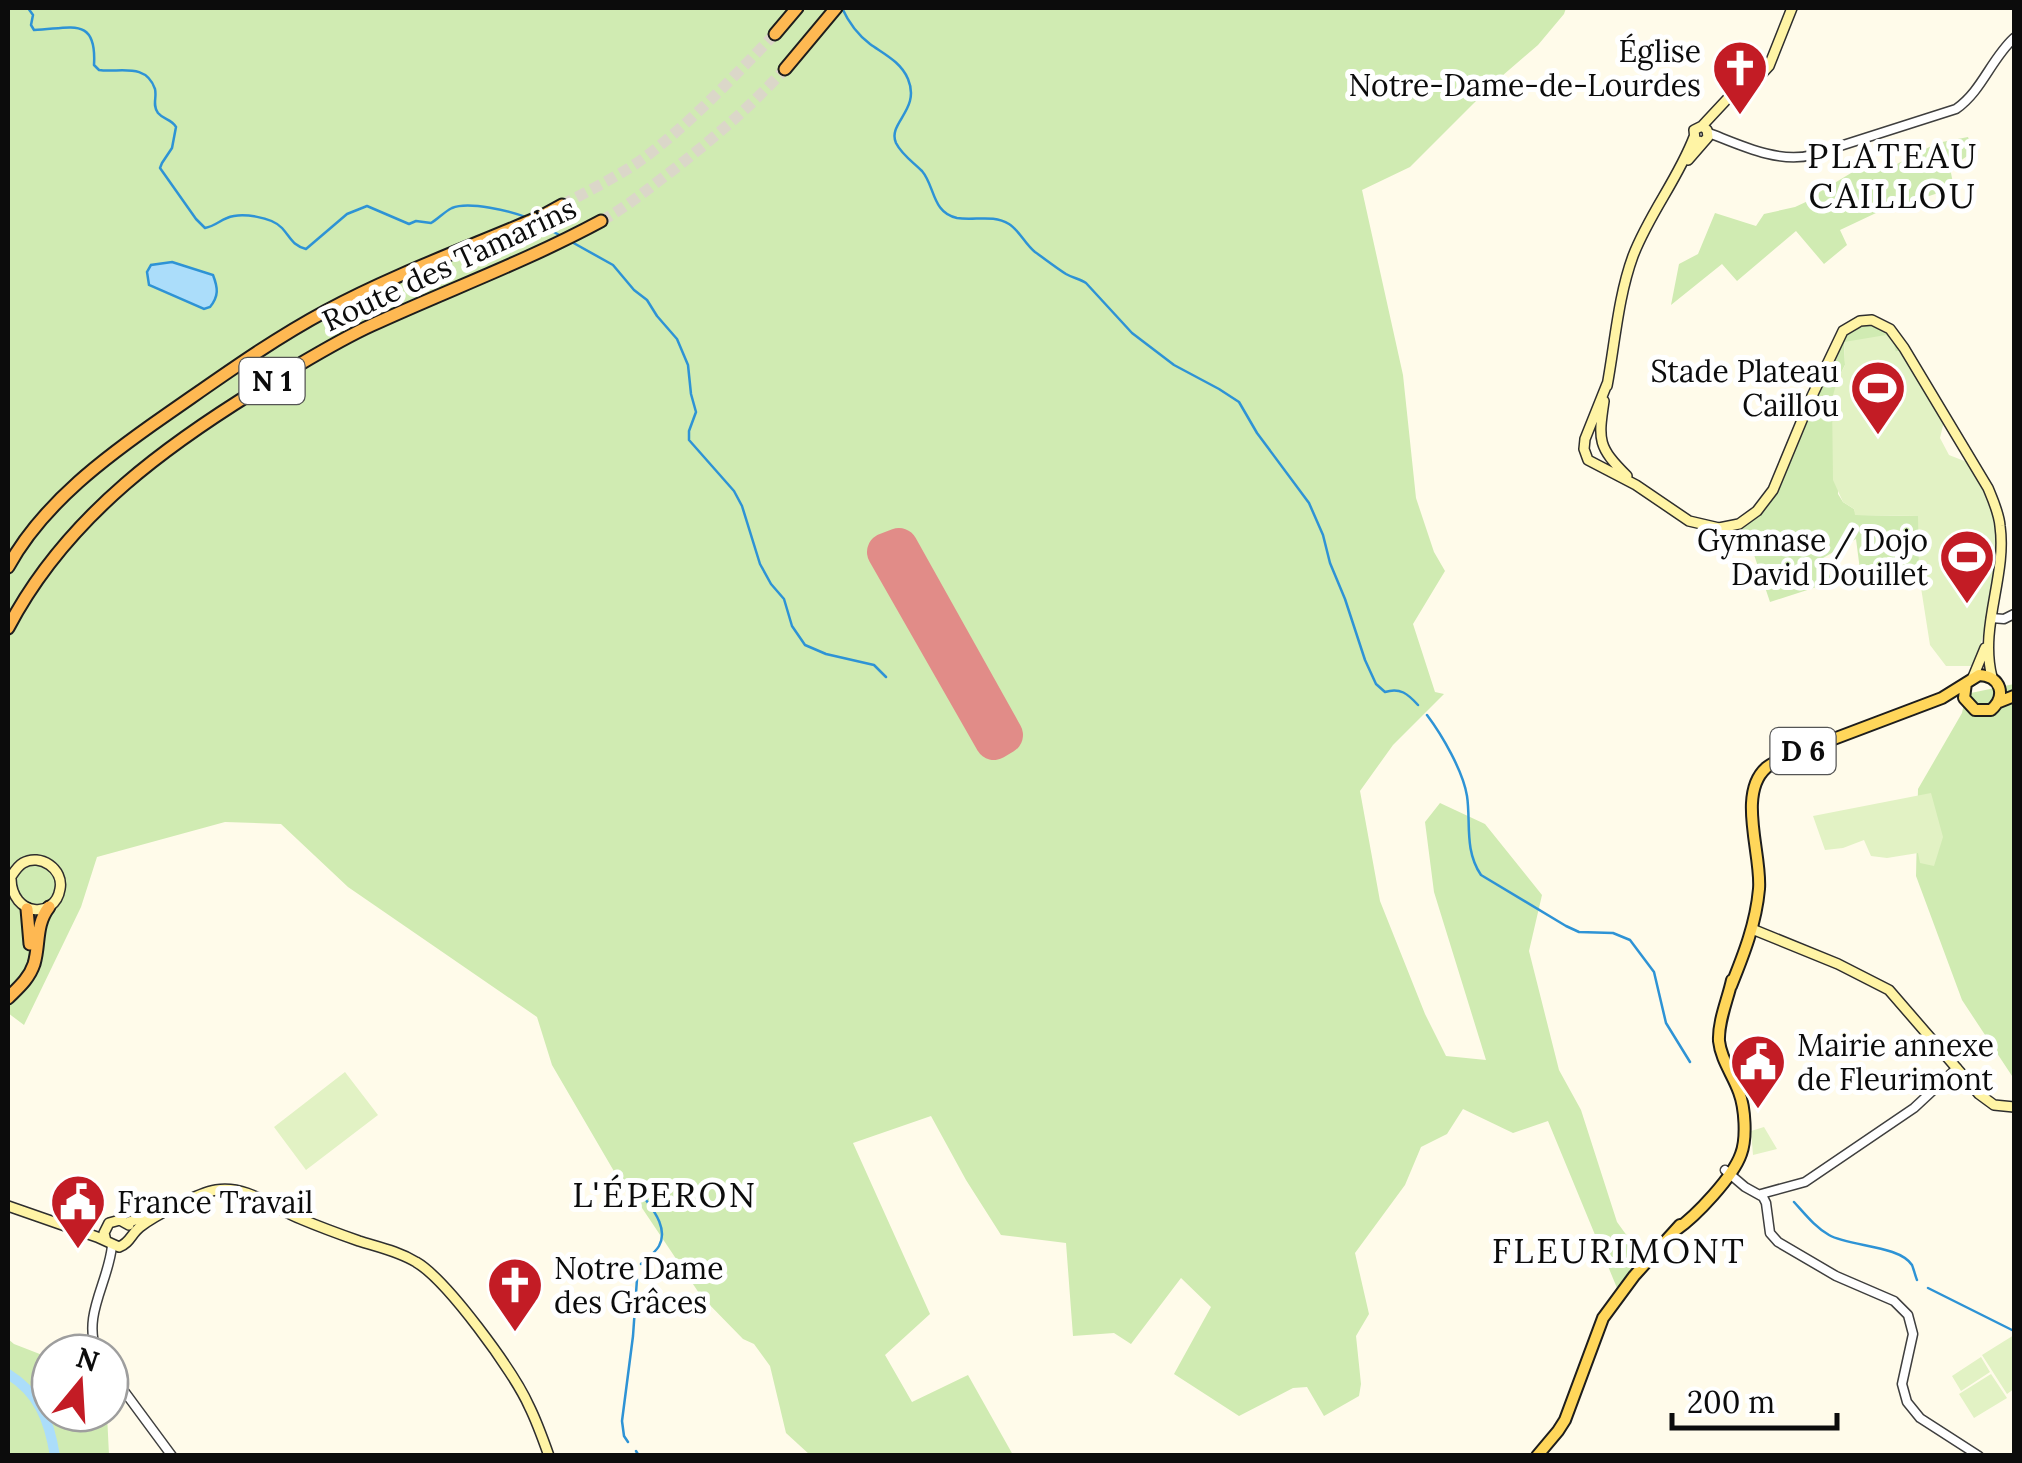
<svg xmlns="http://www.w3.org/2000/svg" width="2022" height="1463" viewBox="0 0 2022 1463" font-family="Lora,serif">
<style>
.green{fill:#d0ebb2}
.pitch{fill:#e2f2c4}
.water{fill:#abddfa;stroke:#2e93d5;stroke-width:2.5}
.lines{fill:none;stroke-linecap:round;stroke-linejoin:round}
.stream{stroke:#2e93d5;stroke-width:2.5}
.river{stroke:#abddfa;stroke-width:10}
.runway{stroke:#e18c88;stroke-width:38}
.trunk-tunnel{stroke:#dbd7c9;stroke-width:11;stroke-dasharray:11 5.5;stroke-linecap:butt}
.tertiary-casing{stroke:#3f3f3f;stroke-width:11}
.secondary-casing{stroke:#2e2e2e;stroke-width:12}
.primary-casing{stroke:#1d1d1d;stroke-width:14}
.trunk-casing{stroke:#1d1d1d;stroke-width:15}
.tertiary{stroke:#fff;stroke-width:8}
.secondary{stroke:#fff4a5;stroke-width:9}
.primary{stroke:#ffd65a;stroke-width:10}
.trunk{stroke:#feb852;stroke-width:11}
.labels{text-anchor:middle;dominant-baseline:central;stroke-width:10;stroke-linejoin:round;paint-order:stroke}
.shield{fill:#fff;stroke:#555;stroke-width:2.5}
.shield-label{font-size:28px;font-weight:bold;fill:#0c0c0c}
.poi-label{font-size:30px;fill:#0c0c0c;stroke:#fff;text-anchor:end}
.street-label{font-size:30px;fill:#0c0c0c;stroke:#fff}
.quarter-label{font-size:35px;letter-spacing:2.5px;fill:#0c0c0c;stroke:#fff}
</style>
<rect width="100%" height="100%" fill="#fffbea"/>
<path class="green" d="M8,8H1566L1564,14L1538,45L1495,82L1410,167L1362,190L1403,375L1416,498L1434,552L1445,571L1413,624L1435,692L1444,694L1393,745L1360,791L1380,901L1425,1014L1446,1056L1486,1060L1434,892L1425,822L1440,803L1485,824L1542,895L1529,951L1559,1070L1581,1110L1617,1222L1643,1258L1617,1288L1548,1121L1513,1133L1463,1109L1447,1134L1421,1147L1405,1185L1355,1253L1369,1314L1356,1336L1361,1384L1359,1396L1324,1416L1307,1387L1293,1388L1239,1416L1174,1374L1211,1307L1181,1278L1131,1344L1114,1333L1073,1336L1066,1243L1001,1235L966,1180L931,1116L853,1143L930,1314L885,1355L912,1402L968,1375L1013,1455H810L786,1433L770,1366L754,1344L743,1339L701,1296L640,1205L635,1199L629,1197L552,1065L537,1017L348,887L281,824L225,822L97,857L81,907L24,1025L8,1013Z
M1968,137L1973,152L1950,168L1954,188L1876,213L1840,230L1847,245L1824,264L1796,231L1737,281L1722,264L1671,305L1679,264L1698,254L1715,213L1756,226L1764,214L1795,207L1808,201L1811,193H1818L1856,170L1897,164L1937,143Z
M1881,323L1904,348L1896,352L1844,342L1845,365L1837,381L1838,494L1843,502L1854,509L1856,515L1919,516V575L1860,570L1856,539L1823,558L1832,582L1770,602L1747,534L1719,528L1729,527L1765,503L1812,396L1851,325Z
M2014,684V1079L1962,1000L1916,876L1918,789L1962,713L1966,694Z
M8,1339L14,1344L50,1358V1413L107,1414L109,1455H8Z"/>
<path class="pitch" d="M1886,335L1893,341L1896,352L1904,348L1945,417L1940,438L1949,455L1972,464L1988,488L2000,526L1990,636H1983L1974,666H1946L1930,645L1919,575L1918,516L1855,515L1854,509L1843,502L1833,480L1832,399L1837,381L1845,365L1844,342Z
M1931,793L1943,837L1934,866L1920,863L1918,853L1887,858L1871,856L1864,840L1843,848L1825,850L1813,816Z
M345,1072L378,1115L306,1170L274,1127Z
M1764,1127L1777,1149L1753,1155L1751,1131Z
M2014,1335V1389L2007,1394L1982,1355Z
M1981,1357L1990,1372L1961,1391L1952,1376Z
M1991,1374L2007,1398L1974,1418L1959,1394Z"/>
<path class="water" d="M172,262L213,275C218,288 219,296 210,307L204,309L149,285L147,272L151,265Z"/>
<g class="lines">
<path class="stream" d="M28,8L33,15L31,25L34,30C70,29 97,15 94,65L99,70C119,73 146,62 155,89C157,98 152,105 158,113C164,120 171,119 176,127L172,148L162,163L160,168L196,219L205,228C215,226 219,221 227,218C241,212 272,217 282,228C291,238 292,245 306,249L347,214L367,206L409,224L416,221L431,223C438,219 444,212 452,208C469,201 511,211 528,218
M842,8C848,21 858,35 870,44C884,54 901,62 908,79C921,110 887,123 896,143C902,155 913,162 922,171C935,186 932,213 957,218C974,221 993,214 1009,224C1019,230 1025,244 1035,252C1045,259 1055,267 1066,274C1073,278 1080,279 1086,283L1132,333L1174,365L1219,389L1239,402L1257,433L1309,503L1323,535L1330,563L1345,599L1365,660L1376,684L1385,692C1400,687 1408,694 1418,705
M539,224L563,237
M570,241L613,265L634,290L647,300L657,316L677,339L688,365L691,394L696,412L689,431V440L734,491L742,506L760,564L771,584L784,599L792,626L805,645L826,654L874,665L886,677
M1427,715C1442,735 1463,771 1467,796C1471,822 1464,850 1481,875L1566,926L1579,932L1613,933L1630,940L1654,972L1666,1023L1690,1062
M1794,1202C1805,1214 1815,1227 1829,1235C1850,1247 1899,1245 1912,1265C1913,1267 1916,1278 1917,1280
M641,1264C647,1258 655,1253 659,1246C668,1230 655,1212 646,1200
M1928,1288L2014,1331
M628,1442L624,1436L622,1421L633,1336L637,1279
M636,1451L639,1456"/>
<path class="river" d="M8,1374C39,1393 49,1420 55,1456"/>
<path class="runway" d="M899,547L1004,735L994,741L886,552Z"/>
<path class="trunk-tunnel" d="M562,205C590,190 619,176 644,158C692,122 733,77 775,34
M601,221C627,207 649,188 673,170C713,139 750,107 785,69"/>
<g class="tertiary-casing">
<path id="tertiary" d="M1709,133C1740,145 1779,164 1812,155L1956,109C1982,91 1991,59 2014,38
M1991,618L2004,619L2014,614
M1725,1170L1745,1187L1763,1197L1766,1203L1770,1233L1778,1242L1836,1276L1894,1301L1908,1315L1913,1334L1902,1384L1907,1402L1920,1418L1979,1456
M1761,1194L1805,1182L1914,1108L1957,1068
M97,1353C82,1315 108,1284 112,1246
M110,1372L172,1456"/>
</g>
<g class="secondary-casing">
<path id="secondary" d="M1703,142L1695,140L1694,130L1702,126L1730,96L1758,78L1769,66L1792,8
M1688,160L1708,137L1707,130L1702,126
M1607,384L1585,439L1584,449L1588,460L1636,485L1689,521L1719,528L1739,524L1757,511L1773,490L1812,396L1843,331L1860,321L1872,320L1890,329L1904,348L1988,488C1993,500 1999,513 2000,526C2007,576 1979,627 1992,677
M1607,386C1615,343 1618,297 1633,256C1649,214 1678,179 1694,137
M1604,401C1598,441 1598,447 1627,476
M1973,677L1985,648
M8,881C12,876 16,867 23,863C40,853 64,869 60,889C55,920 12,916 11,879
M1752,929L1838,964L1889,990L1979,1094L1994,1105L2014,1107
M8,1206L97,1237L119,1247C130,1243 131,1234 140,1227C154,1216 198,1193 216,1190C248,1185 273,1208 301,1219C320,1227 339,1234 359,1241C378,1247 398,1251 416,1262C447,1280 514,1372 529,1406C537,1422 543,1439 549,1456
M127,1223L157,1211
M106,1241L104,1233L109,1223L120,1220L129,1225"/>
</g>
<g class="primary-casing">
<path id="primary" d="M1999,702L2014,696
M1731,986C1744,954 1756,923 1759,889C1762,855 1737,794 1766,768C1771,763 1779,761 1786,757L1942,698L1979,675C2001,676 2007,696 1991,710H1975L1964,698L1966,683
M1676,1230C1696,1216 1733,1177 1741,1154C1747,1138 1745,1108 1739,1092C1733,1075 1721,1060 1719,1041C1718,1021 1728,999 1732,980
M1537,1456L1558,1431L1565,1420L1603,1318L1634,1276L1680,1225"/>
</g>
<g class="trunk-casing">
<path id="trunk" d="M775,34L797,8
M785,69L836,8
M8,567C43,503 107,456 166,415C218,379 270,341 326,311C395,274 470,247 542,216L562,205
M8,628C67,515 171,441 278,377C309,359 339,340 372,325C448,290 527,261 601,221
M27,909L30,944
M8,998C18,988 29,979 34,964C40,944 35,925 49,907"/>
</g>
<use href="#tertiary" class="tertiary"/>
<use href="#secondary" class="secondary"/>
<use href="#primary" class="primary"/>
<use href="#trunk" class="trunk"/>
</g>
<defs>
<g id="church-pin" transform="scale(2.875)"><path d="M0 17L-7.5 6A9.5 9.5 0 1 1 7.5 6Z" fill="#c31c25" stroke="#fff"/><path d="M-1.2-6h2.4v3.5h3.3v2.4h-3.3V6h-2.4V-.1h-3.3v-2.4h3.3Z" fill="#fff"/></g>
<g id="stadium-pin" transform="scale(2.875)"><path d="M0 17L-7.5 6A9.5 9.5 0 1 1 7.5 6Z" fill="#c31c25" stroke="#fff"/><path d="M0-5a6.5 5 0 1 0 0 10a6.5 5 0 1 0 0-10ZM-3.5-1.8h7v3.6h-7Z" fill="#fff"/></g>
<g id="civic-pin" transform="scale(2.875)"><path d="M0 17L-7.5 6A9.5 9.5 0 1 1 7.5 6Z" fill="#c31c25" stroke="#fff"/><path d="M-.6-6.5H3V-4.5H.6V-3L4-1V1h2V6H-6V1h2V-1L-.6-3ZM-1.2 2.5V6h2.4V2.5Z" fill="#fff"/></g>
</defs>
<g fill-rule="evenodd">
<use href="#church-pin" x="1740" y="68"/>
<use href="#stadium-pin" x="1878" y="388"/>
<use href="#stadium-pin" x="1967" y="557"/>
<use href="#civic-pin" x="1758" y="1062"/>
<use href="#civic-pin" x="78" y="1202"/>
<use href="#church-pin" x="515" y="1285"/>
</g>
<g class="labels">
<g class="shield">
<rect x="239.5" y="358" width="65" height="46" rx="8"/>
<rect x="1770.5" y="728" width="65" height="46" rx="8"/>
</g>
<g class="shield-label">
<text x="272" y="381">N 1</text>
<text x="1803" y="751">D 6</text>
</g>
<g class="poi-label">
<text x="1701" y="51">Église<tspan x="1701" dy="34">Notre-Dame-de-Lourdes</tspan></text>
<text x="1839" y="371">Stade Plateau<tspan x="1839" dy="34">Caillou</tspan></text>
<text x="1928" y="540">Gymnase / Dojo<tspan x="1928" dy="34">David Douillet</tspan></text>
<text x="1797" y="1045" text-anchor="start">Mairie annexe<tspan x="1797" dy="34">de Fleurimont</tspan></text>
<text x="117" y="1202" text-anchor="start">France Travail</text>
<text x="554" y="1268" text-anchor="start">Notre Dame<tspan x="554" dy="34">des Grâces</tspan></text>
</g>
<g class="street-label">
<text transform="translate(449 264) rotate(-25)">Route des Tamarins</text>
</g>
<g class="quarter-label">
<text x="1893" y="155">PLATEAU<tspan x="1893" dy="40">CAILLOU</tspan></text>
<text x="665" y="1194">L'ÉPERON</text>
<text x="1619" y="1250">FLEURIMONT</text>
</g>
</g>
<rect width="2022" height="1463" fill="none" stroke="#0c0c0c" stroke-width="20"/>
<g transform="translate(80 1383) rotate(18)"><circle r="48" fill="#ffffff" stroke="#9e9e9e" stroke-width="2.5"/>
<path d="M0-8L18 38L0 25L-18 38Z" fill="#c31c25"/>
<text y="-15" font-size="28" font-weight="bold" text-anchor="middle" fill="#0c0c0c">N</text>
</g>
<path d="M1672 1413v15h165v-15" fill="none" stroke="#0c0c0c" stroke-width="5"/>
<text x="1687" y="1413" font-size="30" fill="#0c0c0c" stroke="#ffffff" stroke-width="8" paint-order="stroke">200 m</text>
</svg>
